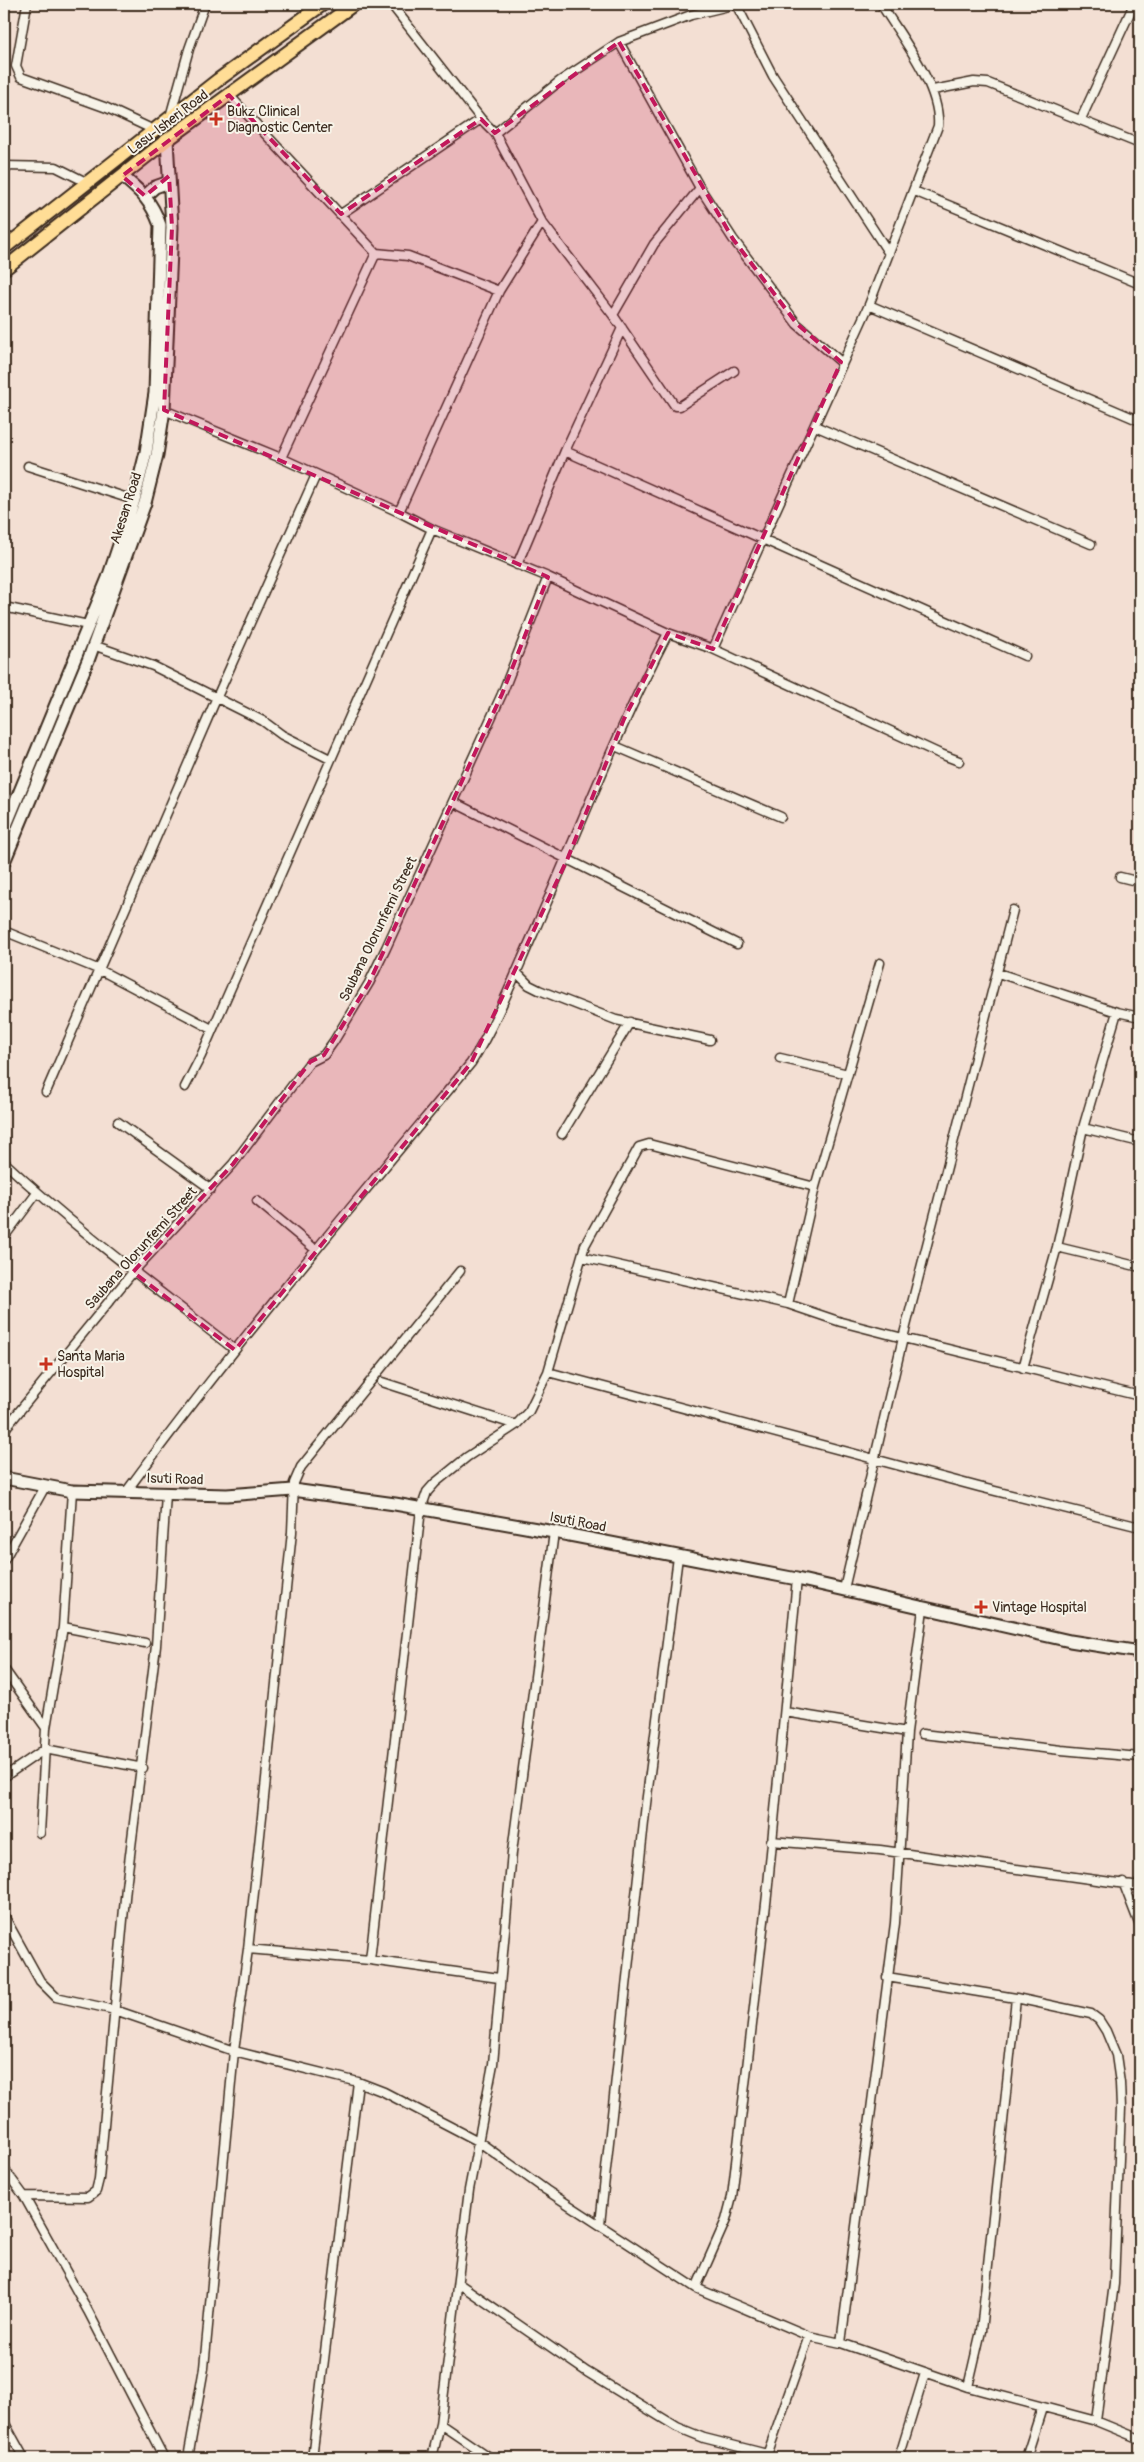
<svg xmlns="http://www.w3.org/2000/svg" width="1144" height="2462" viewBox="0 0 1144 2462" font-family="Pangolin,sans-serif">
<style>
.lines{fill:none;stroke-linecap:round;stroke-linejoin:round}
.street-casing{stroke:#3b2a1e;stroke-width:11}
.secondary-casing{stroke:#3b2a1e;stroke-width:15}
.primary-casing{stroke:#3b2a1e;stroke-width:16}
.street{stroke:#f7f3e8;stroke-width:8}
.secondary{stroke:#f7f3e8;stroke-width:11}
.primary{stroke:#ffdd96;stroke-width:12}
.marked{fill:#c2185b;fill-opacity:0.2;stroke:#c2185b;stroke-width:4;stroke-dasharray:10 6;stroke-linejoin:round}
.poi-dot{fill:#c8321e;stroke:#f7f3e8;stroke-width:2}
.labels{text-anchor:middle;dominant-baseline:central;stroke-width:4;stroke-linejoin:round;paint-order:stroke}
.poi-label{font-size:14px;fill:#3b2a1e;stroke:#f7f3e8;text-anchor:start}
.street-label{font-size:14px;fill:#3b2a1e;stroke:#f7f3e8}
</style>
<rect width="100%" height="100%" fill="#f3dfd3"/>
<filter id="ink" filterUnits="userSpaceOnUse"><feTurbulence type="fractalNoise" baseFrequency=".02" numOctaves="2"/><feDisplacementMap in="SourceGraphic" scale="10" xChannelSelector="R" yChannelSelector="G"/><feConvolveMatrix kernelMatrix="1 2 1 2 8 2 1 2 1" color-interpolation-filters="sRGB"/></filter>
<g filter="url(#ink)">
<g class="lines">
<g class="street-casing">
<path id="street" d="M27,4L16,66L21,77L107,108L154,130
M391,4L481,119L495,133L542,222L613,315L675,406H680L734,371
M736,4L773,76L888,252
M619,42L700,188L733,239L797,324L841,362
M933,90L974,82L988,83L1140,144
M229,95L376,253L408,256L499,291
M170,117L189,49L205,4
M1081,119L1134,4
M495,133L560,81L619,42L691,15L737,4
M4,166L56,167L86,182
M914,191L1140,284
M341,214L481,119
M869,305L1140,421
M613,315L654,244L700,188
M164,410L281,458L399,512L432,529L548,577L668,633L713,649L869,305L938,126C941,87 901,37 881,4
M815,426L1091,544
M565,451L1025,656
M281,458L376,253
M28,466L134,500
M399,512L499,291L542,222
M517,565L565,451L622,328
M4,607L88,625
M93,645L153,666L263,721L282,735L330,759
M713,649L938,753L959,761
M615,746L781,817
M453,802L737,944
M1120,877L1140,882
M4,931L100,970L212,1029
M516,972L529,985L539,990L616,1020L710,1040
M998,973L1117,1012L1140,1017
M780,1058L848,1074
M185,1087L201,1056L432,529
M46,1092L217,697L316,475
M118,1122L211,1189
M1083,1128L1140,1142
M562,1134L630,1022
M4,1162C77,1230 157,1289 235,1350
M257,1201L316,1250
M4,1237L37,1193
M1057,1247L1140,1267
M582,1257L788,1304L841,1322L903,1338L1140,1396
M788,1304L815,1187L880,963
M1023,1368L1057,1247L1083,1128L1117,1012
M548,1372L979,1487L1140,1527
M382,1382L516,1425
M4,1430L133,1272L233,1164L310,1062L324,1055L334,1041L369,983L386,948L502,694L548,577
M126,1492C235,1344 354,1204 471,1063C495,1025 512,982 530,941C576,838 616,732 668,633
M4,1560L46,1485
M844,1589L903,1338L1013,910
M63,1627L145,1643
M4,1669L46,1728
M785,1712L907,1732
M922,1734L1061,1750L1140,1757
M4,1777L45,1749L143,1768
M40,1833L46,1728L63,1627L72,1491
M771,1841L880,1850L1140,1886
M1123,1882L1140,1926
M4,1916L40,1981L56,1997L115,2010L234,2051L358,2082L384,2092L478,2141L546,2190L696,2288L809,2336L841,2343L968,2387L1096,2421L1140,2439
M248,1949L370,1960L499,1978
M370,1960L421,1509L427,1492L435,1483L467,1457L516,1425L529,1411L548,1372L585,1245L639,1147L649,1144L815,1187
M887,1977L1016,1998L1091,2014L1099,2020L1106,2031L1116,2055L1120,2083L1121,2108L1114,2284L1096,2421
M4,2169L24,2196L88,2311L164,2458
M24,2196L88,2197L96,2191L99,2179L126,1887L156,1646L166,1494
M600,2224L646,1804L678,1557
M458,2283L587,2372L677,2427L704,2438L767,2454
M696,2288L726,2220L732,2197L767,1895L797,1579
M841,2343L895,1923L907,1732L923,1609
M968,2387L981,2331L1016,1998
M4,2422L24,2458
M440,2424L490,2458
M188,2458L204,2368L234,2051L248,1949L292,1532L294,1483L301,1467L460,1271
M312,2458L358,2082
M432,2458L440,2424L469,2190L493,2064L512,1852L554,1532
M766,2458L809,2336
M899,2458L925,2373
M1026,2458L1042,2408"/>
</g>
<g class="secondary-casing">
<path id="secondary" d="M145,196L155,187L169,182
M4,830L108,578L134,500L146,452L155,393L160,225C151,200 141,192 122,176
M4,862L89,658L145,503L157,455L164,410L172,227L167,140
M4,1478L72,1491L227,1495L293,1490L395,1504L554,1532L797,1579L1070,1641L1140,1652"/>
</g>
<g class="primary-casing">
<path id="primary" d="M4,248L218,80L323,4
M4,269L167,140L354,4"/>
</g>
<use href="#street" class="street"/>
<use href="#secondary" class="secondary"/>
<use href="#primary" class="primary"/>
</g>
</g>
<path class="marked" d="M619,42L733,239L797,324L841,362L713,649L668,633L624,719L567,860L471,1063L235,1350L133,1272L233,1164L310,1062L324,1055L369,983L502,694L548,577L164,410L172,227L169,176L145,196L122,176L229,95L341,214L481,119L495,133Z"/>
<g class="poi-dot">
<path d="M213.5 111.5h5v5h5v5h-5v5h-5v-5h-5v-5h5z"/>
<path d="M43.5 1356.5h5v5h5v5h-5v5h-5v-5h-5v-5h5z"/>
<path d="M978.5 1599.5h5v5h5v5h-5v5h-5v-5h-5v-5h5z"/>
</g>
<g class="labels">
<g class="poi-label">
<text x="227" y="111">Bukz Clinical<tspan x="227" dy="16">Diagnostic Center</tspan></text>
<text x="57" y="1356">Santa Maria<tspan x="57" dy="16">Hospital</tspan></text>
<text x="992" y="1607">Vintage Hospital</text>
</g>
<g class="street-label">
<text transform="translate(168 122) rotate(-37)">Lasu-Isheri Road</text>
<text transform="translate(126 508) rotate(-72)">Akesan Road</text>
<text transform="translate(378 929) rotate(-64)">Saubana Olorunfemi Street</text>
<text transform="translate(141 1248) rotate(-48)">Saubana Olorunfemi Street</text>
<text transform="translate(175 1479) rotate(2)">Isuti Road</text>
<text transform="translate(578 1522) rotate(11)">Isuti Road</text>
</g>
</g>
<rect width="1144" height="2462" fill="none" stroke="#f7f3e8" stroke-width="20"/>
<rect x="10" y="10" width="1124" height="2442" fill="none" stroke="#3b2a1e" stroke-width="2" filter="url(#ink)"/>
</svg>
